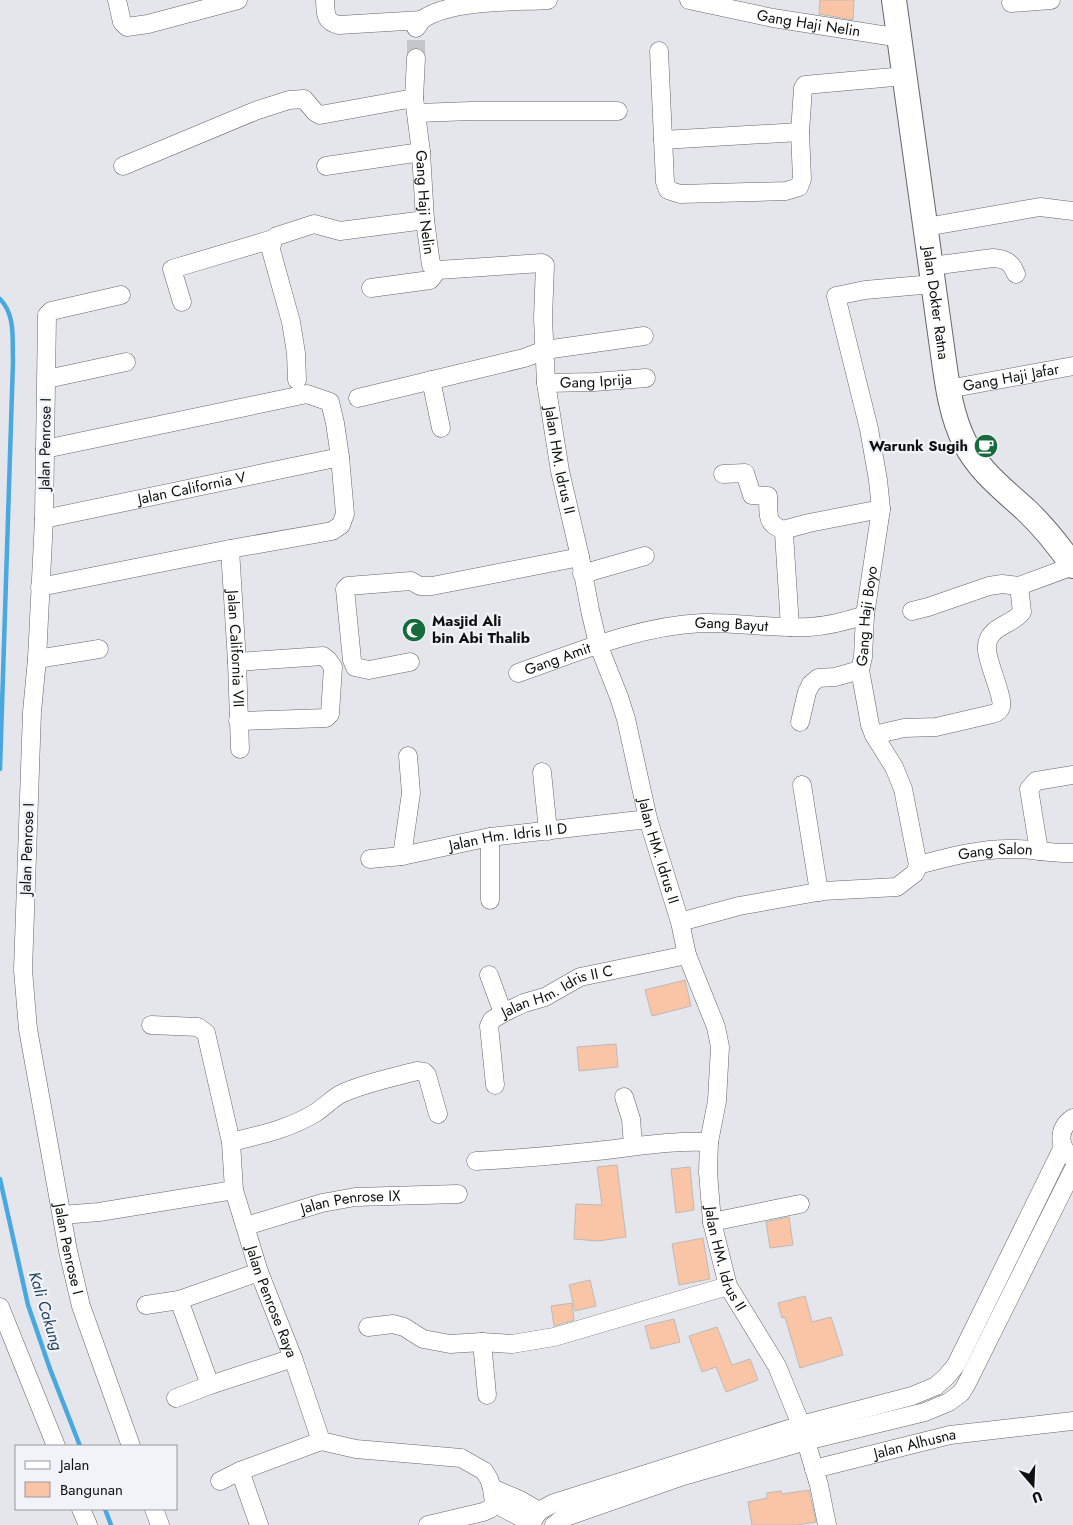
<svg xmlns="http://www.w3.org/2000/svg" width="1073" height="1525" viewBox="0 0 1073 1525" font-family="Jost,sans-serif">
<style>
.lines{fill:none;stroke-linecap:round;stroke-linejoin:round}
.stream{stroke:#49a8e0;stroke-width:4.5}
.building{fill:#fac5a7;stroke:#beb9b6}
.street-tunnel{stroke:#c5c6ca;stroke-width:18;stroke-dasharray:18 9;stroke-linecap:butt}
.street-casing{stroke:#65656a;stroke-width:19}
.secondary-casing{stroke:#65656a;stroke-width:26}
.street{stroke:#fff;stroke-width:18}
.secondary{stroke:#fff;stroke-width:24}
.labels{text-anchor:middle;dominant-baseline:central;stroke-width:4.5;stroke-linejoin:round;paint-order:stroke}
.street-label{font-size:15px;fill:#0e0f10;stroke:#f2f3f8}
.poi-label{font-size:15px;font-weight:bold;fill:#0e0f10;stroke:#f2f3f8;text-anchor:end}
.water-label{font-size:16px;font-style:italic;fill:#1c435b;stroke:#f2f3f8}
</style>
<rect width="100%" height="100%" fill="#e5e6eb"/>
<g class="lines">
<path class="stream" d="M0,299C16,315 12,340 13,361L0,769
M0,1179L28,1305L50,1369L80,1446
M105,1509L111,1525"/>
</g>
<path class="building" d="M820,0H854L853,20L819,14Z
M685,980L691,1006L652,1016L645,990Z
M616,1044L618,1067L579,1071L577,1047Z
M617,1165L626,1237L598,1241L574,1239L576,1204L602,1205L597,1167Z
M690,1167L694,1210L676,1213L671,1169Z
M789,1217L793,1245L770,1248L766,1222Z
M703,1238L710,1279L679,1285L672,1244Z
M590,1280L596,1306L575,1311L569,1285Z
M805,1296L812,1322L831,1317L843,1355L800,1368L785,1317L782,1318L778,1303Z
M572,1303L574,1320L554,1326L551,1306Z
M674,1319L680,1342L651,1349L645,1326Z
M717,1327L732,1365L750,1359L758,1380L726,1392L716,1367L702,1372L689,1336Z
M809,1490L816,1522L797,1525H752L748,1502L767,1498V1493L781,1491L782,1494Z"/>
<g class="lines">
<path class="street-tunnel" d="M416,58V28"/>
<g class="street-casing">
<g id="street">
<path d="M117,0L122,22L127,27L148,24L238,0"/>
<path d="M325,0C326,14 324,21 339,25L422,20"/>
<path id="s1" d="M689,0L773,18L901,38"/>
<path d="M1011,3L1051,0"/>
<path d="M416,28C419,25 420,21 423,19C450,0 515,2 548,0"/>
<path d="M659,51L665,182L668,190L680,194L786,191L799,187L802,179L800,132L803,88L805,85L905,76"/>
<path id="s2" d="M416,58L414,98L421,152L425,220L431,265L438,270L542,263L545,265L543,318L546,383L560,471L580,557L590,610L598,644L619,697L626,719L648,819L680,922L687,955L716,1027L720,1047L717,1101L709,1142L708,1172L712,1222L728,1286L777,1366L801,1425L819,1485L827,1525"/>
<path d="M417,113L472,111H618"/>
<path d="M663,140L800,132"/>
<path d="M123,166L255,111L289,100L304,99L315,112L320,115L414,98"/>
<path d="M326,166L421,152"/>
<path d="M926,227L1040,207L1073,211"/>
<path d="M931,266L993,258C1006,259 1011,262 1016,274"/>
<path d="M371,288L430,280L438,270"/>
<path id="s3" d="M121,295L51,311L47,315L44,519L37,659L32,712L23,970L28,1029L68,1251L81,1306L131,1446"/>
<path d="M182,302L172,269L273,239"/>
<path d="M47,379L126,362"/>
<path d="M297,380L296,353L291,322L271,250L273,239L277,236L314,224L340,231L425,220"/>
<path d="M431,380L441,428"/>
<path id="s4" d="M546,383L594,382L646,378"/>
<path id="s5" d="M948,389L1073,366"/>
<path d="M358,398L524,358L545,350L644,336"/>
<path d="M723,474L745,473L752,495L768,496C769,505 766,519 774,525C778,528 781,528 784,533L790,627"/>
<path id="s6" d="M44,519L340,457"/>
<path d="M783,530L809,523L881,509"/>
<path id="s7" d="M230,549L237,662L240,749"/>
<path d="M582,574L645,556"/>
<path d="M40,587L230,549L332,531L341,525L345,514L340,457L335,423L330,402L307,394L45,449"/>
<path d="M912,611L928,607L989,586L1002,584L1019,586"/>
<path d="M37,659L99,649"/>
<path d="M237,662L323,656L328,660L333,667L330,714L326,718L238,721"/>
<path d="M410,662L369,670L355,667L352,660L345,589L348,586L411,581L420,586H432L580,557"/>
<path id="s8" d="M518,673C578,652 638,626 702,623C738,622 773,629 809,627C828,626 847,621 865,615"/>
<path d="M800,722L807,692L811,684L818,678L835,677L860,670"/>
<path d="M874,735L904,728L936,727L992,714C996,713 1000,711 1001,707C1004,698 988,664 987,650C985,626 1012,626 1022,612L1019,586L1073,566"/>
<path d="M542,772L548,831"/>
<path d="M802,785L819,892"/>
<path d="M1039,851L1029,789L1036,781L1073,775"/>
<path d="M402,856L411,793L408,756"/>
<path id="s9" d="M370,859L402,856L490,837L648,819"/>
<path id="s10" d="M918,865C949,857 981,848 1014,849C1034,849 1053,854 1073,853"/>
<path d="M490,900V837"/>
<path id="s11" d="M680,922L739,906L823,891L897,887L915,873L918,865L903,789L894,767L874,735L870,725L860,670L863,657L865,615L881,509L878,480L869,429L836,296L865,290L933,284"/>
<path d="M489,975L503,1013"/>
<path id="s12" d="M151,1025L198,1027L206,1033L231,1142L234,1190L259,1272L293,1358L321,1441L356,1449L461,1458L484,1471L489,1479L492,1488L494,1503"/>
<path id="s13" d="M495,1085L489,1026L492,1020L503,1013L524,1003L545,997L580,977L687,955"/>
<path d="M624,1097L631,1119L633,1145"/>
<path d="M1073,1118C1058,1128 1057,1147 1073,1158"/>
<path d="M231,1142C260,1135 289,1129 315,1113C325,1107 333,1097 343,1093C365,1083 394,1077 417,1071L424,1072L427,1075L438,1114"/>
<path d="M476,1161C513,1159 550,1156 587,1152C629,1148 668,1140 709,1142"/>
<path d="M62,1215L99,1212L234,1190"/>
<path d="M712,1222L800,1204"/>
<path id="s14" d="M246,1226L322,1203L355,1197L458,1194"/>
<path d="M179,1300L210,1385"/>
<path d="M146,1305L179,1300L259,1272"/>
<path d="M0,1307L56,1446"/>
<path d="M368,1327L393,1324L404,1327L423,1339L450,1344L482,1342L512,1344L554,1337L728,1286"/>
<path d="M482,1342L487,1395"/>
<path d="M176,1398L210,1385L293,1358"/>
<path id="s15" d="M814,1469L950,1435L1073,1421"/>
<path d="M240,1471L259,1525"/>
<path d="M220,1481L240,1471L321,1441"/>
<path d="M492,1488L520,1500L539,1511"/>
<path d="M494,1503L531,1523"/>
<path d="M81,1509L88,1525"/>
<path d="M154,1509L160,1525"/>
<path d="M428,1525L483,1512L490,1509L494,1503"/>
<path d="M530,1525L539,1511L554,1503L801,1425L912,1396L936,1386L946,1377L956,1365L1063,1147"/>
<path d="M554,1525L563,1518L683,1476L806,1441L925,1412L949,1402L961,1393L966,1385L1073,1170"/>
</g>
</g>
<g class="secondary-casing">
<g id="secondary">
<path id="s16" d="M894,0L941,340C946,374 949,412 965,443C979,471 1004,490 1026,510C1044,527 1059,546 1073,566"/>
</g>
</g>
<use href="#street" class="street"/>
<use href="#secondary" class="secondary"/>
</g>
<defs>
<g id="cafe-disc" transform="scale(1.25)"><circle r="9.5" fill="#166b3d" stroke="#f2f3f8"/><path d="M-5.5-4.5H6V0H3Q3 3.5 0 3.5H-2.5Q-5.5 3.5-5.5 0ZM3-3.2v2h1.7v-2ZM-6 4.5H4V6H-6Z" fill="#fff"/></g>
<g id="mosque-disc" transform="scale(1.25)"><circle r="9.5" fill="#166b3d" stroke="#f2f3f8"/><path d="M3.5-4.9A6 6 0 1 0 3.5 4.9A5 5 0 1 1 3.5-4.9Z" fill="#fff"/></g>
</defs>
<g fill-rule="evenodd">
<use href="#cafe-disc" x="986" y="446"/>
<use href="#mosque-disc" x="414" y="630"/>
</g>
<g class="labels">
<g class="street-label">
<text stroke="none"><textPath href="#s1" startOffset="122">Gang Haji Nelin</textPath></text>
<text stroke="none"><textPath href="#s2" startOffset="145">Gang Haji Nelin</textPath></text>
<text stroke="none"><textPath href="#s16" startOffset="306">Jalan Dokter Ratna</textPath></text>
<text stroke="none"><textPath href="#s5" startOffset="64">Gang Haji Jafar</textPath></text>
<text stroke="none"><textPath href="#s4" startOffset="50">Gang Iprija</textPath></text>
<text transform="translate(45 444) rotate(-89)">Jalan Penrose I</text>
<text stroke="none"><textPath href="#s2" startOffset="521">Jalan HM. Idrus II</textPath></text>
<text stroke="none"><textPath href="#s6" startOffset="151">Jalan California V</textPath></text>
<text stroke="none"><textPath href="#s11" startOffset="512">Gang Haji Boyo</textPath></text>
<text stroke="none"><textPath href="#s8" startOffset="221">Gang Bayut</textPath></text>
<text stroke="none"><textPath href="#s7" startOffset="100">Jalan California VII</textPath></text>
<text stroke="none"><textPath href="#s8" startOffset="42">Gang Amit</textPath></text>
<text stroke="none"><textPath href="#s9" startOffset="140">Jalan Hm. Idris II D</textPath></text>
<text transform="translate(27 849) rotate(-88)">Jalan Penrose I</text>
<text stroke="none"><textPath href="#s2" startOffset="925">Jalan HM. Idrus II</textPath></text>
<text stroke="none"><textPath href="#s10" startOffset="79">Gang Salon</textPath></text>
<text stroke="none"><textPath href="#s13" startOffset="138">Jalan Hm. Idris II C</textPath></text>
<text stroke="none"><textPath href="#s14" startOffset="108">Jalan Penrose IX</textPath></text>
<text stroke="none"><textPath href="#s3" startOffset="1016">Jalan Penrose I</textPath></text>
<text stroke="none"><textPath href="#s2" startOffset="1346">Jalan HM. Idrus II</textPath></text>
<text stroke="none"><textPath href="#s12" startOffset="335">Jalan Penrose Raya</textPath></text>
<text stroke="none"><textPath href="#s15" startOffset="104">Jalan Alhusna</textPath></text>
</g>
<g class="poi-label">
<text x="968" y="446">Warunk Sugih</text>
<text x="432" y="621" text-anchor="start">Masjid Ali<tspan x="432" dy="17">bin Abi Thalib</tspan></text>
</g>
<g class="water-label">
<text transform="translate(46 1311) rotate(73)">Kali Cakung</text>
</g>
</g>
<rect x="15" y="1445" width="162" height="65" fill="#f2f3f8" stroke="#97989b"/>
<rect x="25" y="1461" width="25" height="8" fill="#ffffff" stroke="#97989b"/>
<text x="60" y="1470" font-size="15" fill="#0e0f10">Jalan</text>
<rect x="25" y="1482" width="25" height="15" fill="#fac5a7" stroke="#97989b"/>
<text x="60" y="1495" font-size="15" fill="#0e0f10">Bangunan</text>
<g transform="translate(1033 1485) rotate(161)" stroke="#f2f3f8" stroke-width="4" paint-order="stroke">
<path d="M0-4L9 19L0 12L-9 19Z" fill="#0e0f10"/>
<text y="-8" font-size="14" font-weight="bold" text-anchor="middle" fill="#0e0f10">U</text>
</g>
</svg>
